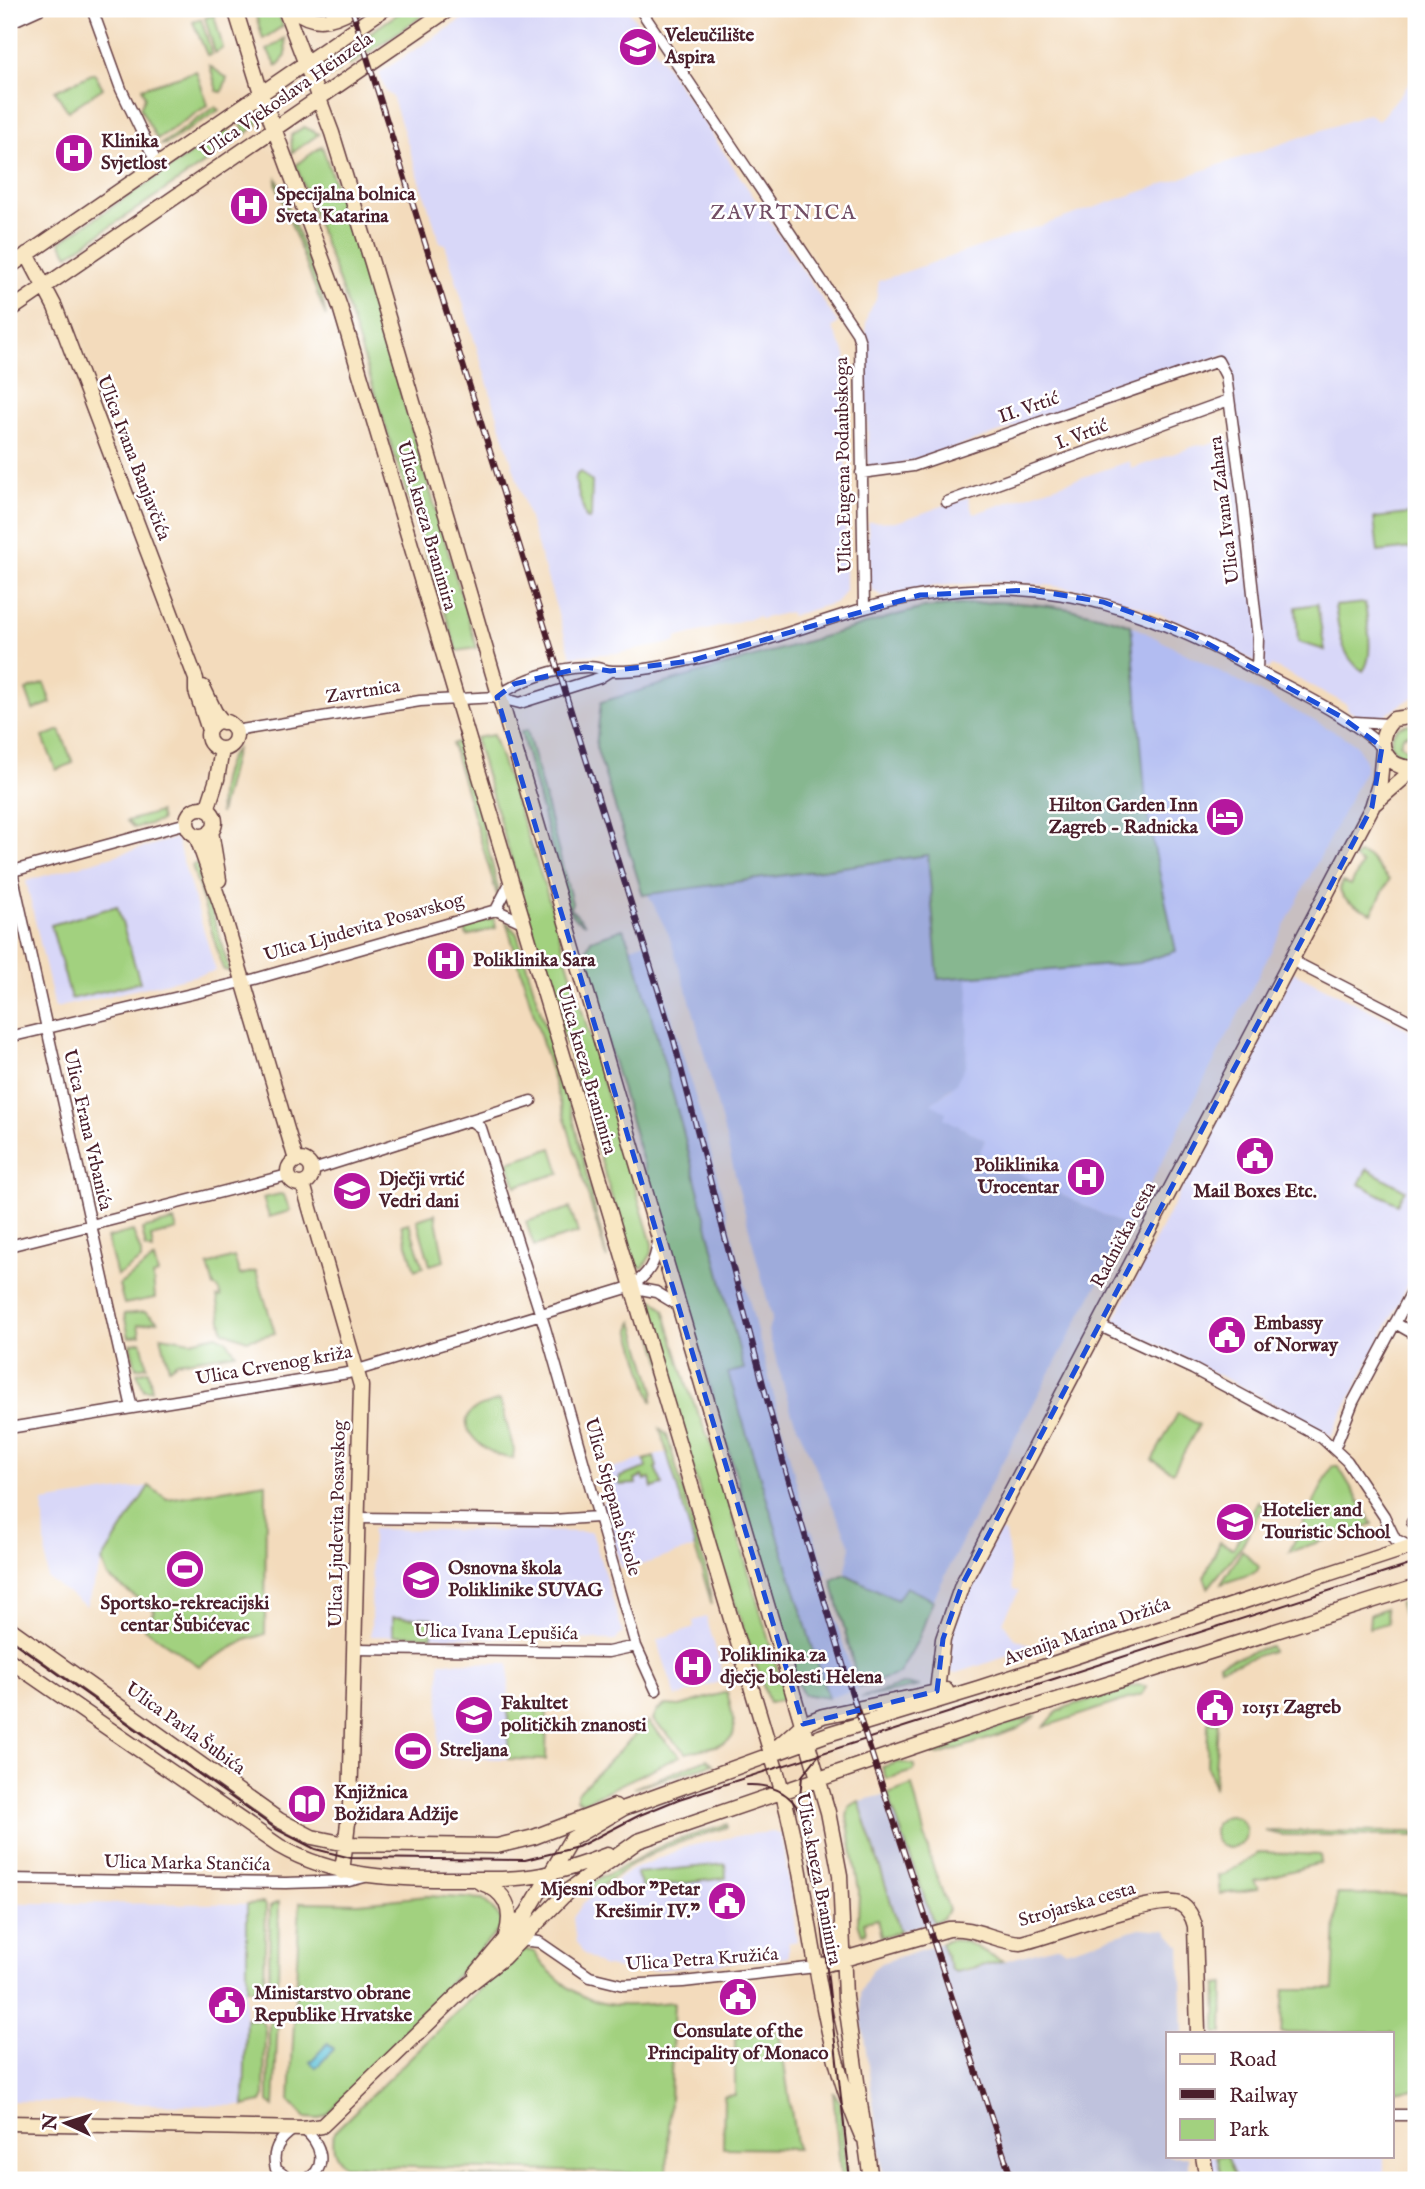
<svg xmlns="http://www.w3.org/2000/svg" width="1425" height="2189" viewBox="0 0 1425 2189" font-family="'IM FELL English',serif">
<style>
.built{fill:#d8d7f8}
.industrial{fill:#bfc2dd}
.green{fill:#a2d17f;stroke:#767855;stroke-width:2}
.water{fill:#5cc2d9;stroke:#537082;stroke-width:2}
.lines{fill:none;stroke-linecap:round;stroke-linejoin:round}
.street-casing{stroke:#633b41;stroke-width:13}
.secondary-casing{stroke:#633b41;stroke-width:17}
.street{stroke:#fff;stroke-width:10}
.secondary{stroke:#f9e7c3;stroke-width:14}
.tram{stroke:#4a1f2b;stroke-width:2}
.rail-casing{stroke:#4a1f2b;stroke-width:6}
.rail{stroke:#fff;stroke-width:3.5;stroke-dasharray:10;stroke-linecap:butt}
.marked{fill:#1d4ed8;fill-opacity:0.2;stroke:#1d4ed8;stroke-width:5;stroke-dasharray:14 9;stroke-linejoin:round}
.labels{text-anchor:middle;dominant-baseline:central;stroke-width:5;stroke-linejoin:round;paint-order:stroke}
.poi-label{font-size:19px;font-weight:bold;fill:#4a1f2b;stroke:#fff;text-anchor:start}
.street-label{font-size:19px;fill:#4a1f2b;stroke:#fff}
.neighbourhood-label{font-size:21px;letter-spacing:2px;fill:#734f66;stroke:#fff}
</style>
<rect width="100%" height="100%" fill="#fff"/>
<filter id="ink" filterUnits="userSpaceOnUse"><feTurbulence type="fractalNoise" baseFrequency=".0143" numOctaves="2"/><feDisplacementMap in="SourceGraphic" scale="14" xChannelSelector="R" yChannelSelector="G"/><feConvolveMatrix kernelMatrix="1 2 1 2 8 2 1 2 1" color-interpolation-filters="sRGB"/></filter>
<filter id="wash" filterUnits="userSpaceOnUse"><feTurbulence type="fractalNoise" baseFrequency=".00686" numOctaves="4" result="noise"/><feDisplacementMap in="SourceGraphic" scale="28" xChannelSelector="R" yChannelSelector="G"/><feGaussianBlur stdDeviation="1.57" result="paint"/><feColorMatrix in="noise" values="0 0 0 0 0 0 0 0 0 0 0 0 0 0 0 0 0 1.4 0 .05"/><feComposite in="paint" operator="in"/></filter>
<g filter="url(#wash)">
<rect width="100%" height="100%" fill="#f3dbbc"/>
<path class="built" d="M478,9H628L838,323L832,328L846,355L845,590L837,602L791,616L790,612L760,619L759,616L676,638V642L661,645L619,653L571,656L445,244L440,242L392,96L386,92L379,73Z
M1416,76V695L1381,718L1365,719L1349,711L1346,704L1287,673L1272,666L1268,669L1190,627L1142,607L1087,591L1045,585L994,582L936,586L883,596L873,591L869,582L868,522L900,521L968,497L973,514L1130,461L1131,469L1195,446L1237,440L1225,355L960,446L888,468L868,470L866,324L868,313L876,300L879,281L1369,114L1378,121Z
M1131,625L1341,735L1356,744L1365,761V770L1128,1227L979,1154L985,1140L943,1118L931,1104L951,1088L966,1064L967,975L1138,963L1176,950L1147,814Z
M176,838L216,971L55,1008L26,881Z
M1293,972L1416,1033V1269L1331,1436L1260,1396L1113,1322Z
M672,1451L699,1546L635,1567L621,1568L601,1504L606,1499L598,1472Z
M149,1486L102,1561L86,1606L47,1578L43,1502Z
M372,1529L592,1532L623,1633L615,1640L371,1636Z
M998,1531L1006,1533L1013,1589L1019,1591L1003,1622L1014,1638L1035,1647L957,1673L950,1672V1627Z
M706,1617L725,1680L676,1697L657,1640L694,1627L693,1621Z
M440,1662L509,1663L508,1759L438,1758Z
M773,1832L782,1835L797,1941L788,1943V1957L636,1972L602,1966L583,1953L576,1942L573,1918L583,1903L631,1870L685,1847L742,1835Z
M9,1903L247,1904L244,2106L9,2101Z
M1208,2156H1384V2180H1214Z"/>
<path class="industrial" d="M929,855L939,978L967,975L969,990L966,1064L956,1083L931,1104L946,1112L944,1118L985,1140L979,1154L1128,1227L990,1485L933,1600L906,1588L898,1601L845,1574L851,1547L792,1414L768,1331L772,1318L693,1010L669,935L648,894Z
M649,941L705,1130L808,1528L813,1533L826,1574L822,1576L857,1689L828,1698L727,1373L743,1370L733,1321L631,947Z
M888,1794L933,1922L900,1931L859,1801Z
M1140,1928L1166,1930L1180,1946L1183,2033H1168V2156H1188V2180H884L861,2015L860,1993L872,1970L881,1963L941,1943L951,1970L966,1971L1059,1946L1066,1951Z"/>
<path class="green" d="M254,9H277L283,26L263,39Z
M405,9H432L349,66L343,51Z
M214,15L223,48L215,53L205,18Z
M201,19L212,54L207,55L193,22Z
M285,38L286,56L277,66L267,50Z
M334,57L339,71L329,77L320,75L321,68Z
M210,66L227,78L222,92L217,91Z
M196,71L208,105L157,139L140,108L145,97L142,88Z
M94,73L103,88L68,111L55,91Z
M215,107L219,110L166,144L160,145Z
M252,115L256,116L258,124L245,135L240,120Z
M304,127L319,134L292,153L291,135Z
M228,129L233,144L68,255L60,242Z
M322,146L367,279L477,648L457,651L342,290L296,165Z
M277,179L321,292L326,317L276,184Z
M581,472L592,482L591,517L589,519L586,518L575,481L577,474Z
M1416,513V539L1412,548L1378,552L1374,518Z
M994,602C1041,603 1086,609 1131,625L1147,814L1176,951L1138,963L938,979L928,855L643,895L596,747L601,702L897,615L924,608Z
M1365,603C1367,621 1375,657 1363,671C1341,658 1339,630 1335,606Z
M1317,604L1325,650L1298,642L1296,607Z
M44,683L51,703L33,710L26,690Z
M1410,724L1416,726V742L1408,734L1403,736L1400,743L1407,750L1416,744V757L1403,758L1391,747C1390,733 1396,725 1410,724Z
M60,730L73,763L56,770L43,737Z
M527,730L572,903L570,908L585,924L574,918L568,908L521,732Z
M493,735L545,887L652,1244V1253L643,1268L632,1265L475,738Z
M461,740L498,888L497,895L452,744Z
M236,749L220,814C218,796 222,763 236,749Z
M211,755L207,786L195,800Z
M159,812L161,821L134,828L127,821Z
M1358,854L1369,857L1389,880L1372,913C1359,907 1333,899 1342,882L1351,885L1362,864L1353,858Z
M197,863L230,972L223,969L192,865Z
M117,906L140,982L71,999L51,925Z
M494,918L496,928L467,936L464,927Z
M506,921L517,934L573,1118L607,1259Z
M623,929L636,961L683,1131L744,1369L728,1373L828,1698L803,1694L798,1684L587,973L584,955L591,940Z
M552,1148L560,1173L516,1186L508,1162Z
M1367,1169L1405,1190L1397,1204L1359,1184Z
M280,1194L284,1195L290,1211L269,1217L263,1198Z
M570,1208L578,1233L534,1246L526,1222Z
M435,1214L444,1261L430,1265L417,1220Z
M174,1221L177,1230L151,1237L153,1250L146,1248L142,1229Z
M409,1223L423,1267L415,1270L401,1225Z
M133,1231L141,1253V1260L117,1276L107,1238Z
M234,1257L240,1275L256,1271L275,1333L247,1340L223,1331L217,1297H221L218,1288L214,1287L208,1265Z
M154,1259L158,1274L153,1276L155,1298L124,1304L119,1285Z
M655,1300L664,1310L687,1386L713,1450L786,1699L769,1703L718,1554L645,1306L647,1301Z
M145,1312L158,1321L138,1325L140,1335L129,1337L124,1314Z
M633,1322L654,1390L652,1402L630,1329Z
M217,1335L226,1340L236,1353L177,1362L169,1368L161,1336L191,1341Z
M141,1341L147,1366L136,1368L130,1344Z
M148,1370L152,1390H144L137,1373Z
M500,1400L514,1450L513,1458C490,1459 450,1426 474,1410C481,1405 492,1403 500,1400Z
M1178,1413L1199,1425L1173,1472L1152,1460Z
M660,1429L667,1435L707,1573L712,1605Z
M654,1457L657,1467L655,1468L663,1485L652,1488L650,1479L645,1480L643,1476L635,1479L636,1484L619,1485L620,1477L647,1468L644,1460Z
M1332,1466H1338L1373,1524L1289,1552Z
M266,1483L265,1634L246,1640L199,1666L144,1628L155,1611L108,1577L102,1561L149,1486L167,1499Z
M1258,1501L1263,1505L1241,1547L1208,1588L1204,1577L1220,1542L1233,1549Z
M1242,1550L1259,1567L1254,1573L1221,1584Z
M845,1574L897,1600L906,1587L933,1600L918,1640L899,1674L859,1687L832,1580Z
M1416,1600V1614L1404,1618L1400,1603Z
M1385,1608L1388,1623L1369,1628L1370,1615Z
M393,1617L433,1618L432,1636L393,1635Z
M1270,1646L1272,1651L1220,1668L1219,1663Z
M904,1684L920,1686L861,1698Z
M1136,1685L1146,1686L1143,1694L1044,1727L1057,1712L1067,1707Z
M727,1692C741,1747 738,1740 686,1753L653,1720L657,1711L665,1705L680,1706Z
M508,1707L547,1708L546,1760L508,1759Z
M1037,1715L1018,1729L939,1755L932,1753L933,1749Z
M648,1722L680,1756L584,1802L577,1799V1793Z
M1208,1722H1218L1214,1788L1207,1765Z
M707,1759L713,1764L634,1788Z
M899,1762L915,1765L914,1771L886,1779L882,1767Z
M912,1785L931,1861L949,1910L942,1919L933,1922L888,1794Z
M859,1801L900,1931L881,1937L877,1919L864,1922L866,1933L862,1934L858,1922L859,1891L847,1817L849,1807Z
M1214 1832a16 16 0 1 1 32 0a16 16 0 1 1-32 0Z
M727,1824V1827L666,1847L632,1864L602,1886L586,1890L584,1887L665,1844Z
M1265,1831L1414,1832L1416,1836L1281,1835Z
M1260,1852L1320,1855L1321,1863L1254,1881L1258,1889L1220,1894L1218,1875L1222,1876Z
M725,1864L726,1878L643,1888L636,1873Z
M1337,1894L1416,1895V2090H1392V2033H1281L1284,1989H1333Z
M427,1896L483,1899L505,1923L328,2114L318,2119L306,2118L290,2101L300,1902L359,1903Z
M279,1902L278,1989H273L269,1984L270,1906Z
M263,1903L266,1906L264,1984L261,1989H247V1904Z
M950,1940L964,1941L1003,1961L955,1972L951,1970L941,1943Z
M526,1950L535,1952C539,1963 547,1969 556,1977C595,2013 624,2006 674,2002L667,2174L344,2165C333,2155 332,2146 334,2132L514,1956Z
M1224,1984L1223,2033H1216L1217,1985Z
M278,2018L274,2107L268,2102L269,2023Z
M246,2019L261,2020L265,2027L264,2096L261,2102L244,2106Z
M779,2031L797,2149L723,2148L724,2096L735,2095V2037Z
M833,2092L840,2103L847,2180H841Z
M1217,2156H1227L1237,2180H1222Z
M351,2173L466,2175L465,2178Z
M471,2176L619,2180L471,2178Z"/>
<path class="water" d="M328,2043L334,2049L316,2068L310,2062Z"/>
</g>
<g filter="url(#ink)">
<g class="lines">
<g class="street-casing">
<path id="street" d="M92,9L121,89L157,164
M640,9L857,333L860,342L864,608
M9,23L40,9
M861,473L913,466L1218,361L1226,376L1242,494L1258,638L1257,671
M947,502L1229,400
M497,697C521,679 556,668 586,667C595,666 603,670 612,671C637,672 666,666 690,660C749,648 805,626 862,609C1007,567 1119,594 1247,665C1292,690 1344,712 1382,747
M1355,722L1388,724
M235,731L420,701L497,697L520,703L599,678L610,671
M9,859L132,1408
M9,872L187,823
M496,910L510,883
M1291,960L1416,1024
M9,1037L255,979L496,910L522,922
M470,1120L481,1128L545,1328L636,1646L656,1690
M313,1170L531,1101
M658,1242C655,1264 649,1274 630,1287L656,1292L676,1304
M9,1246L288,1175
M1395,1323L1416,1335
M1098,1325L1193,1369L1322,1438L1347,1461L1384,1516L1395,1539L1410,1547
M9,1428L348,1373L630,1287
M1335,1447L1353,1402L1416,1284
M358,1518L552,1520L597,1517
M1412,1522L1416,1520
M354,1649L608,1652L636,1646
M9,1879L286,1883L349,1881L365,1877
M520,1940L539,1942L590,1977L623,1985L683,1982L816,1967
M1392,2115H1416
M303,2129C321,2142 330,2169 305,2180
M290,2180L276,2169C271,2151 279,2139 294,2129"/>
</g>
<g class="secondary-casing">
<path id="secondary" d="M235,9L261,93L340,307L779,1780C813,1897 813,2023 862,2136
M285,9L332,133L372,263L828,1812L840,1875L845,1997L871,2180
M293,9C314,26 331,21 353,9
M27,254L55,307L196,679V691L209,730
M9,267L384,9
M9,311L449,9
M203,687L215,712L223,722
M1416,716L1394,719C1371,739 1386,772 1416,767
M208 735a14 14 0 1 1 28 0a14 14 0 1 1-28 0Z
M1375,803L1415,768
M187 822a14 14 0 1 1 28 0a14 14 0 1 1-28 0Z
M207,810L217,779L222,749
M211,831L219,880
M196,835L221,906L296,1160
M288 1172a12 12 0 1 1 24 0a12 12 0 1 1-24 0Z
M303,1184L361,1386L350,1806L342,1872
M9,1628L279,1820L312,1837L346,1844L497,1846L534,1837L615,1806
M9,1660L279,1846C336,1879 397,1879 461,1879C487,1879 515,1880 541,1875C564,1871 586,1863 607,1855
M937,1691L943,1639L962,1585L1372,807L1380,781L1383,750
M774,1750L803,1724L823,1716L946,1690
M479,1882C506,1891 514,1909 506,1936
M816,1967L949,1929C974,1926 996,1942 1021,1943C1051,1937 1157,1894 1180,1904C1188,1908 1193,1918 1195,1926L1198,2033
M476,1974L527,1913L571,1839L624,1808L828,1734L979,1688L1416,1545
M9,2123L303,2129L322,2126L467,1986L503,1958L569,1890L638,1841L974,1726L1416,1587
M1203,2156L1207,2180"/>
</g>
<use href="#street" class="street"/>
<use href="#secondary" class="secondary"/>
<path class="tram" d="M9,1639L276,1829L315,1849L351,1858L525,1860L578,1847L640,1815L679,1799L1416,1563
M818,1756L802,1776L800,1798L822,1924L850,2180
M747,1785C771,1784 790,1791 801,1814"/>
<g class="rail-casing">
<path id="rail" d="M352,9L674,1041L783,1461L851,1691L1012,2180"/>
</g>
<use href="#rail" class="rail"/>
</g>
</g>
<path class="marked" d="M1031,590L1103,602L1192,635L1340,716L1382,747L1372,807L962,1585L943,1639L937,1691L803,1724L497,697L514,684L585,667L610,671L690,661L920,595Z"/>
<defs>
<g id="university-disc" transform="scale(2.0125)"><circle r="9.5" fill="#b5179e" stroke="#fff"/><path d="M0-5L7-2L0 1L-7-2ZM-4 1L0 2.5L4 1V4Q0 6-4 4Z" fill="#fff"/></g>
<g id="hospital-disc" transform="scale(2.0125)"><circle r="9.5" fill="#b5179e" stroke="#fff"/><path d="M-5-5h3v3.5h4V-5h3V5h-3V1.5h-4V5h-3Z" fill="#fff"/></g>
<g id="hotel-disc" transform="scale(2.0125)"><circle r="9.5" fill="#b5179e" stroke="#fff"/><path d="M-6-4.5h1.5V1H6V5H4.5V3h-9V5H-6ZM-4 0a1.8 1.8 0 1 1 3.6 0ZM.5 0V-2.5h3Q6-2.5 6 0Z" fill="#fff"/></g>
<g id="civic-disc" transform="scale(2.0125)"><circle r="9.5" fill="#b5179e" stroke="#fff"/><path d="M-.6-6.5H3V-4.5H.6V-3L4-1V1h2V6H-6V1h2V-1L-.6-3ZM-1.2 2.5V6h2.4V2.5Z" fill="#fff"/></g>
<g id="school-disc" transform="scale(2.0125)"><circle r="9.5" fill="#b5179e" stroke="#fff"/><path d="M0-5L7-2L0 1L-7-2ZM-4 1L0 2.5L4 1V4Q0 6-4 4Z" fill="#fff"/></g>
<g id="stadium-disc" transform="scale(2.0125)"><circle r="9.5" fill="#b5179e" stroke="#fff"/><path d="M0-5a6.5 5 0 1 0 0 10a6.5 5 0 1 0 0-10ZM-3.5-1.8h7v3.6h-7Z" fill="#fff"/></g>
<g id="library-disc" transform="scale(2.0125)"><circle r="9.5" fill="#b5179e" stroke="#fff"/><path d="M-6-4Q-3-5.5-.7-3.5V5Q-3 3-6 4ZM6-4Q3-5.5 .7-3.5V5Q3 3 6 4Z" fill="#fff"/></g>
</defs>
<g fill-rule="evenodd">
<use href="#university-disc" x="638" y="47"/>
<use href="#hospital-disc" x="74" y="153"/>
<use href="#hospital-disc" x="249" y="206"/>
<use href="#hotel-disc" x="1225" y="817"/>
<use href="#hospital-disc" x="446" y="961"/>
<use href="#civic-disc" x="1255" y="1156"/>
<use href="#hospital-disc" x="1086" y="1177"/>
<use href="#school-disc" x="352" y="1191"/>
<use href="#civic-disc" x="1227" y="1335"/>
<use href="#school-disc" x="1235" y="1522"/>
<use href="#stadium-disc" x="185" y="1569"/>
<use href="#school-disc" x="421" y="1580"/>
<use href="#hospital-disc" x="693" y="1667"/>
<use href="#civic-disc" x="1215" y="1708"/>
<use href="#university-disc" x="474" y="1715"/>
<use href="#stadium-disc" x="413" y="1751"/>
<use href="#library-disc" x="307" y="1804"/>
<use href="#civic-disc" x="727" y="1901"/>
<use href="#civic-disc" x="738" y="1997"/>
<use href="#civic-disc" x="227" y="2005"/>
</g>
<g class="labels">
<g class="poi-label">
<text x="665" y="36">Veleučilište<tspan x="665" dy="22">Aspira</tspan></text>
<text x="101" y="142">Klinika<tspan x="101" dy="22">Svjetlost</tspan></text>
<text x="276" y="195">Specijalna bolnica<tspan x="276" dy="22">Sveta Katarina</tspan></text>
<text x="1198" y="806" text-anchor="end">Hilton Garden Inn<tspan x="1198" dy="22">Zagreb - Radnicka</tspan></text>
<text x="473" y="961">Poliklinika Sara</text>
<text x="1059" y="1166" text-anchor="end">Poliklinika<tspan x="1059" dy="22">Urocentar</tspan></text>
<text x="379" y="1180">Dječji vrtić<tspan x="379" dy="22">Vedri dani</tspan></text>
<text x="1255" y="1192" text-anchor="middle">Mail Boxes Etc.</text>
<text x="1254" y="1324">Embassy<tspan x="1254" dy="22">of Norway</tspan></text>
<text x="1262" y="1511">Hotelier and<tspan x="1262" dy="22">Touristic School</tspan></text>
<text x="448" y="1569">Osnovna škola<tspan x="448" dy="22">Poliklinike SUVAG</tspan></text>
<text x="185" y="1604" text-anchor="middle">Sportsko-rekreacijski<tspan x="185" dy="22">centar Šubićevac</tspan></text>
<text x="720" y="1656">Poliklinika za<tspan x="720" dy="22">dječje bolesti Helena</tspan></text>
<text x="501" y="1704">Fakultet<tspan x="501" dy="22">političkih znanosti</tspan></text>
<text x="1242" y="1708">10151 Zagreb</text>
<text x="440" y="1751">Streljana</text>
<text x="334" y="1793">Knjižnica<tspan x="334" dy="22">Božidara Adžije</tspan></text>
<text x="700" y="1890" text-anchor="end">Mjesni odbor "Petar<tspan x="700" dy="22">Krešimir IV."</tspan></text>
<text x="254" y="1994">Ministarstvo obrane<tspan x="254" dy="22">Republike Hrvatske</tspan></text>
<text x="738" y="2032" text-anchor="middle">Consulate of the<tspan x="738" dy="22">Principality of Monaco</tspan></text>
</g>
<g class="street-label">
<text transform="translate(287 96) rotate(-35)">Ulica Vjekoslava Heinzela</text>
<text transform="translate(1029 408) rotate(-19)">II. Vrtić</text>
<text transform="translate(1082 435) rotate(-21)">I. Vrtić</text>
<text transform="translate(133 458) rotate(69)">Ulica Ivana Banjavčića</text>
<text transform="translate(844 465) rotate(-91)">Ulica Eugena Podaubskoga</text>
<text transform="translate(1225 510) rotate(-97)">Ulica Ivana Zahara</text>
<text transform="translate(426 526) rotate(74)">Ulica kneza Branimira</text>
<text transform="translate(363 692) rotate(-9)">Zavrtnica</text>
<text transform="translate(364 928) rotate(-16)">Ulica Ljudevita Posavskog</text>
<text transform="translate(586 1070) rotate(74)">Ulica kneza Branimira</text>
<text transform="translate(87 1130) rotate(77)">Ulica Frana Vrbanića</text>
<text transform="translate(1124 1235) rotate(-62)">Radnička cesta</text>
<text transform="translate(274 1366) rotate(-10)">Ulica Crvenog križa</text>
<text transform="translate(612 1497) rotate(74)">Ulica Stjepana Širole</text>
<text transform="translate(338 1524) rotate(-89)">Ulica Ljudevita Posavskog</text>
<text transform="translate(1087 1632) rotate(-19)">Avenija Marina Držića</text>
<text transform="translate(496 1633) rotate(1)">Ulica Ivana Lepušića</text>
<text transform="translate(185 1729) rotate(36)">Ulica Pavla Šubića</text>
<text transform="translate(187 1864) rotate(1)">Ulica Marka Stančića</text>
<text transform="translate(818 1879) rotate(79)">Ulica kneza Branimira</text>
<text transform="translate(1077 1905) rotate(-16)">Strojarska cesta</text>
<text transform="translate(702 1960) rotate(-4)">Ulica Petra Kružića</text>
</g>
<g class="neighbourhood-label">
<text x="784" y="213">ZAVRTNICA</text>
</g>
</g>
<rect width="1425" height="2189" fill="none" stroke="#fff" stroke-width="35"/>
<rect x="1166" y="2032" width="228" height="126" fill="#ffffff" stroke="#b7a5aa" stroke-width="2"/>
<rect x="1180" y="2054" width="35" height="10" fill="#f9e7c3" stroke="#b7a5aa" stroke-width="2"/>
<text x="1229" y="2066" font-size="21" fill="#4a1f2b">Road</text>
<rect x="1180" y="2089" width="35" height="10" fill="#4a1f2b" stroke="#b7a5aa" stroke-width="2"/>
<text x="1229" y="2102" font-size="21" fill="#4a1f2b">Railway</text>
<rect x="1180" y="2119" width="35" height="21" fill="#a2d17f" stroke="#b7a5aa" stroke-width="2"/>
<text x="1229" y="2136" font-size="21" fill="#4a1f2b">Park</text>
<g transform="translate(66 2123) rotate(274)" stroke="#ffffff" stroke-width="5" paint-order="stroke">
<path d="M0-5L12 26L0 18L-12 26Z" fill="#4a1f2b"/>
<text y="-10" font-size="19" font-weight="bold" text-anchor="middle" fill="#4a1f2b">N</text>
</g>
</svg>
